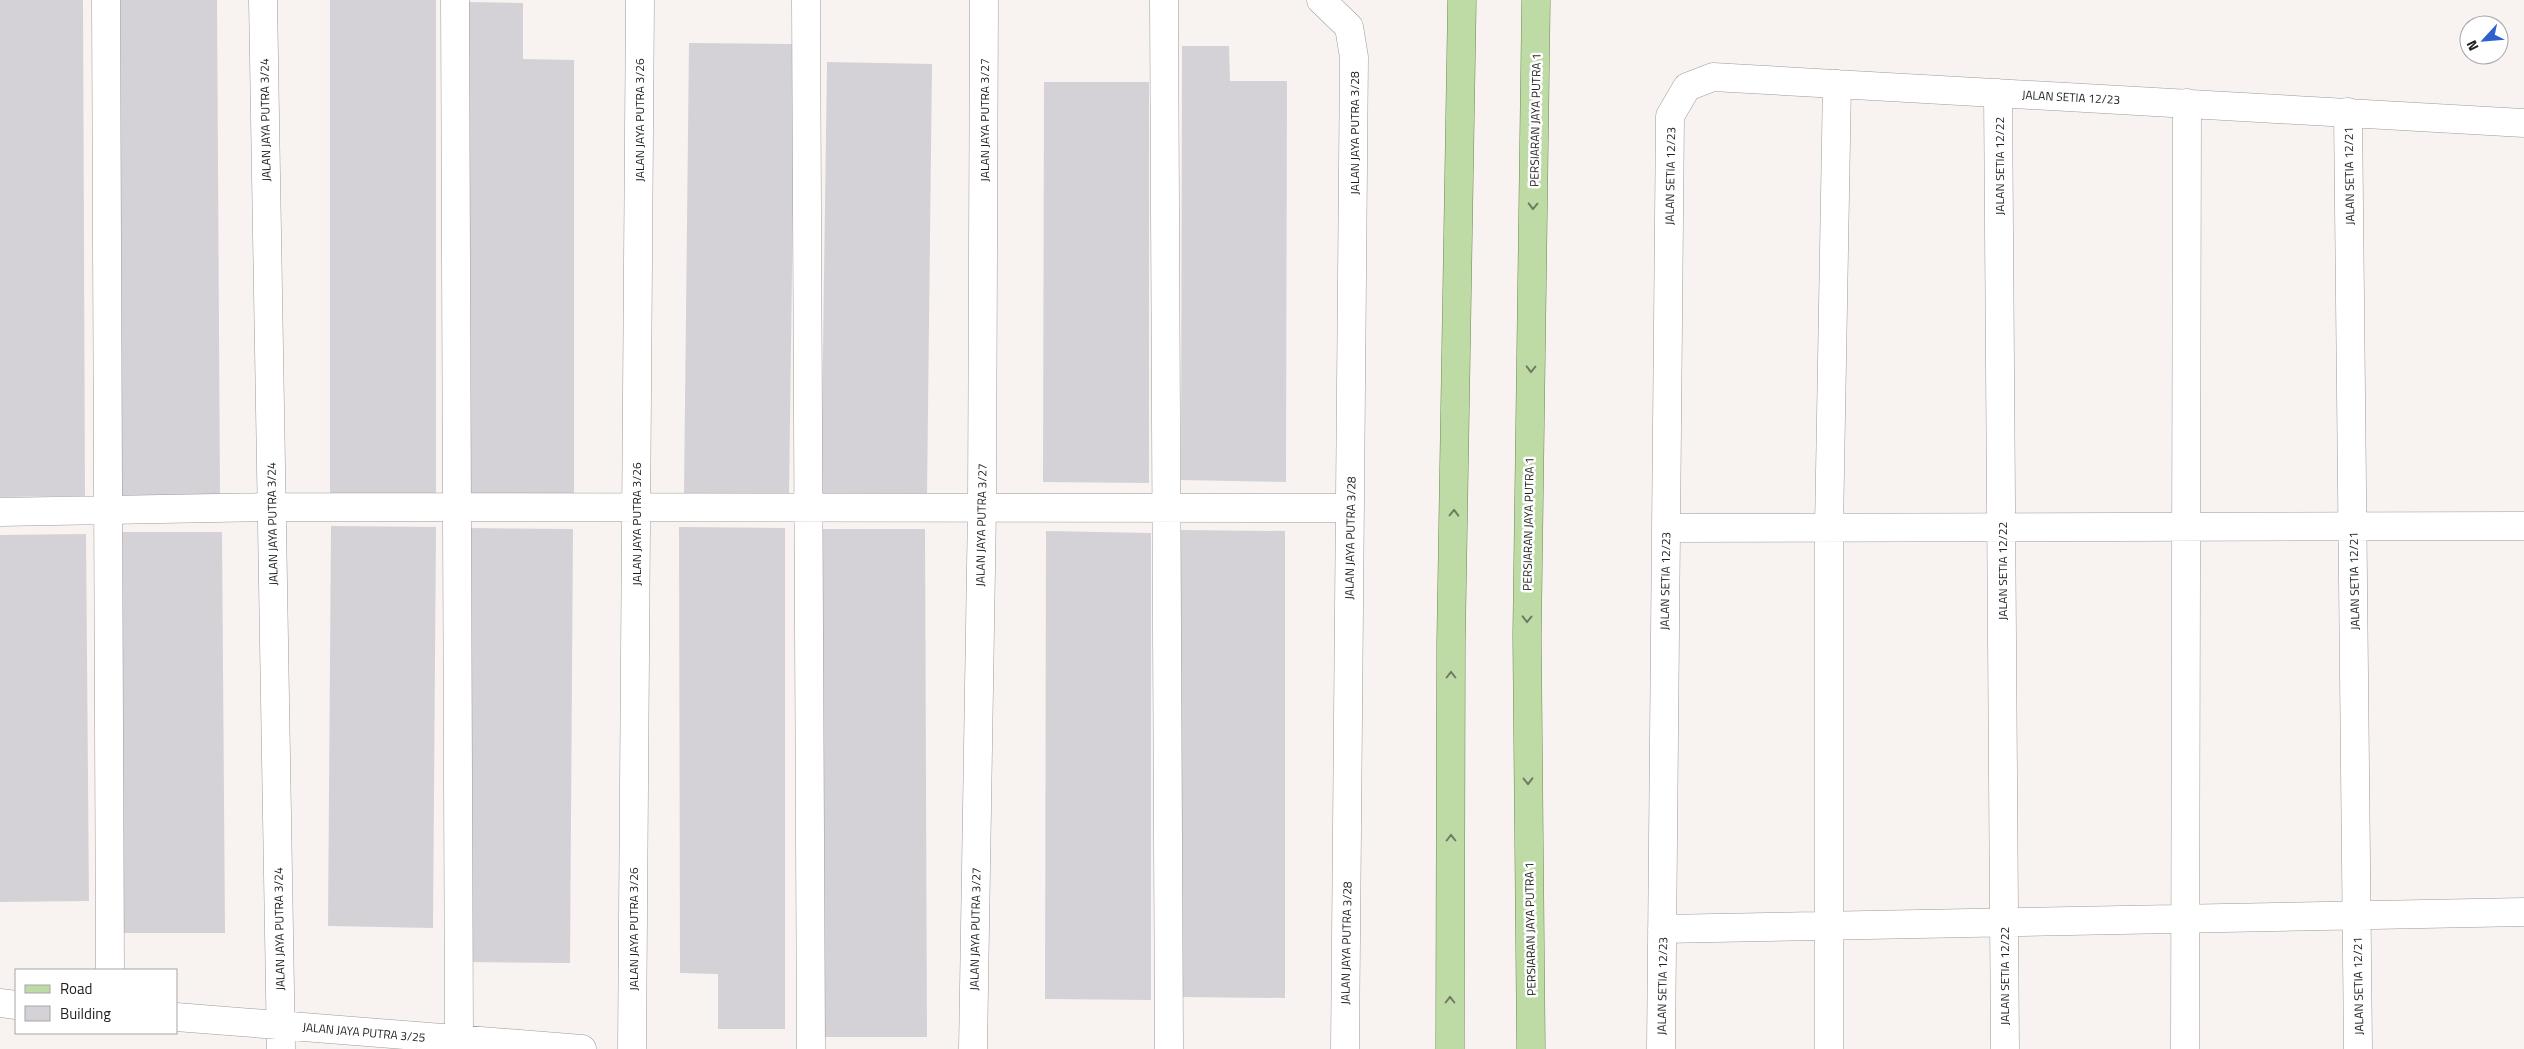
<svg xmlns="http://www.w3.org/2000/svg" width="2524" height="1049" viewBox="0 0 2524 1049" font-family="'Titillium Web',sans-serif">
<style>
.building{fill:#d4d2d7}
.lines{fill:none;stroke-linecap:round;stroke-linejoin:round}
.minor-casing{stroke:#9f9b99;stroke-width:29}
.major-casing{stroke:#6b894e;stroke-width:29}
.minor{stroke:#fff;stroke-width:28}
.major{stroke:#bfdba5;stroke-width:28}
.oneway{stroke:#6f7c61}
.labels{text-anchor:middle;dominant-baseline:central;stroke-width:5;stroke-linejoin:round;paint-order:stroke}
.street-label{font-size:12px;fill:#1f1e1d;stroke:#fff}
</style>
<rect width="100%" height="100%" fill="#f8f3f0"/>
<path class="building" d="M0,0H83L85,496L0,497Z
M112,0H217L220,496H115Z
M330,0H436V499L330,498Z
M469,2L523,3V59L574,60V493H469Z
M689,43L795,44L789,496L684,494Z
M1182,46H1229L1230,81H1287L1286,482L1181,480Z
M827,62L932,64L927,497L821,495Z
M1044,82H1149V483L1043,482Z
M331,526L436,527L433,928L328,926Z
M679,527L785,528V1029H718V974L680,973Z
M468,528L573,529L570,963L465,962Z
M819,529H925L927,1037H822Z
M1180,530L1285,531V998L1180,997Z
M1046,531L1151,533V1000L1045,999Z
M117,532H222L225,933H120Z
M86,534L89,901L0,902V535Z"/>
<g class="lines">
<g class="minor-casing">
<path id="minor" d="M106,0L110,970
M263,0L281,1049
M455,0L459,1040
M806,0L811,1049
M1164,0L1169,1049
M1321,0L1349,27L1354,57L1345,1049
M1998,93L2005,1049
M2348,112L2358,1049
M0,512L272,507L1350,508
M1666,528L2524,526
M1662,929L2524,912
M0,1003L16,1005
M176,1017L582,1049
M632,1049L640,0
M973,1049L982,508L984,0
M1661,1049L1670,116L1687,87L1713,77L2524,123
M1829,1049V528L1837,84
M2185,1049L2187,103"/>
</g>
<g class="major-casing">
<path id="major" d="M1450,1049L1451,643L1462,0
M1531,1049L1527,636L1536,0"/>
</g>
<use href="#minor" class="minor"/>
<use href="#major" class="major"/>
</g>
<defs><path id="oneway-chevron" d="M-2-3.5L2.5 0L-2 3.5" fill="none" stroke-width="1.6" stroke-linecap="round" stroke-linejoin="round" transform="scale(1.25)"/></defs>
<g class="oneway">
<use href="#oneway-chevron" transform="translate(1533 206) rotate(91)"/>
<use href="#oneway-chevron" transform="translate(1531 369) rotate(91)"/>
<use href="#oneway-chevron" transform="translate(1454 513) rotate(-89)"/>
<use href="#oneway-chevron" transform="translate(1527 619) rotate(91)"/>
<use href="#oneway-chevron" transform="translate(1451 675) rotate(-90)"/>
<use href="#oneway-chevron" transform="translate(1528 781) rotate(89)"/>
<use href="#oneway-chevron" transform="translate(1451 838) rotate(-90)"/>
<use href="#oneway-chevron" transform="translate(1450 1000) rotate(-90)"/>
</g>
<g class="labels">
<g class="street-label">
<text transform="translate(2071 97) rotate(3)">JALAN SETIA 12/23</text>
<text transform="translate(265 120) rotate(-91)">JALAN JAYA PUTRA 3/24</text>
<text transform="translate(639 120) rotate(-90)">JALAN JAYA PUTRA 3/26</text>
<text transform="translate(984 120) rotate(-90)">JALAN JAYA PUTRA 3/27</text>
<text transform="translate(1535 120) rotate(-89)">PERSIARAN JAYA PUTRA 1</text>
<text transform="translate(1354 133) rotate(-90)">JALAN JAYA PUTRA 3/28</text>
<text transform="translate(1999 166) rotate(-90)">JALAN SETIA 12/22</text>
<text transform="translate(1670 176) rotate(-89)">JALAN SETIA 12/23</text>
<text transform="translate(2349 176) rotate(-91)">JALAN SETIA 12/21</text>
<text transform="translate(272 524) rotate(-91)">JALAN JAYA PUTRA 3/24</text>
<text transform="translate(636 524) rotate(-90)">JALAN JAYA PUTRA 3/26</text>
<text transform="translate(1528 524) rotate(-89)">PERSIARAN JAYA PUTRA 1</text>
<text transform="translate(981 525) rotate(-89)">JALAN JAYA PUTRA 3/27</text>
<text transform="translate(1350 538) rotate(-89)">JALAN JAYA PUTRA 3/28</text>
<text transform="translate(2002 571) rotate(-90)">JALAN SETIA 12/22</text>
<text transform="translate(1665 581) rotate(-89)">JALAN SETIA 12/23</text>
<text transform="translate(2354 581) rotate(-91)">JALAN SETIA 12/21</text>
<text transform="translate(279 929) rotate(-91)">JALAN JAYA PUTRA 3/24</text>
<text transform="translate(633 929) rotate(-90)">JALAN JAYA PUTRA 3/26</text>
<text transform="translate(975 929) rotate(-89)">JALAN JAYA PUTRA 3/27</text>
<text transform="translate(1530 929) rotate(-91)">PERSIARAN JAYA PUTRA 1</text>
<text transform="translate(1346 943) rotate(-89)">JALAN JAYA PUTRA 3/28</text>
<text transform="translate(2004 976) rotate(-90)">JALAN SETIA 12/22</text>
<text transform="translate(1662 986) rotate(-89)">JALAN SETIA 12/23</text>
<text transform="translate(2358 986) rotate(-91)">JALAN SETIA 12/21</text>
<text transform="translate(364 1032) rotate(5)">JALAN JAYA PUTRA 3/25</text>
</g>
</g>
<rect x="15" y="969" width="162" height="65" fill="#ffffff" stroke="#a5a5a5"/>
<rect x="25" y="985" width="25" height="8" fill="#bfdba5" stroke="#a5a5a5"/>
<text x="60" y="994" font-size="15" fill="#1f1e1d">Road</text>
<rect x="25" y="1006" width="25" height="15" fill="#d4d2d7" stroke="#a5a5a5"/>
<text x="60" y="1019" font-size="15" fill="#1f1e1d">Building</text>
<g transform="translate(2484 40) rotate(244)"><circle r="24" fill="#ffffff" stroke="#a5a5a5"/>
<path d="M0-4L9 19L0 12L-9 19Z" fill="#2c61cf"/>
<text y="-8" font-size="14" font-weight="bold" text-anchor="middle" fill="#1f1e1d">N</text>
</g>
</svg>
